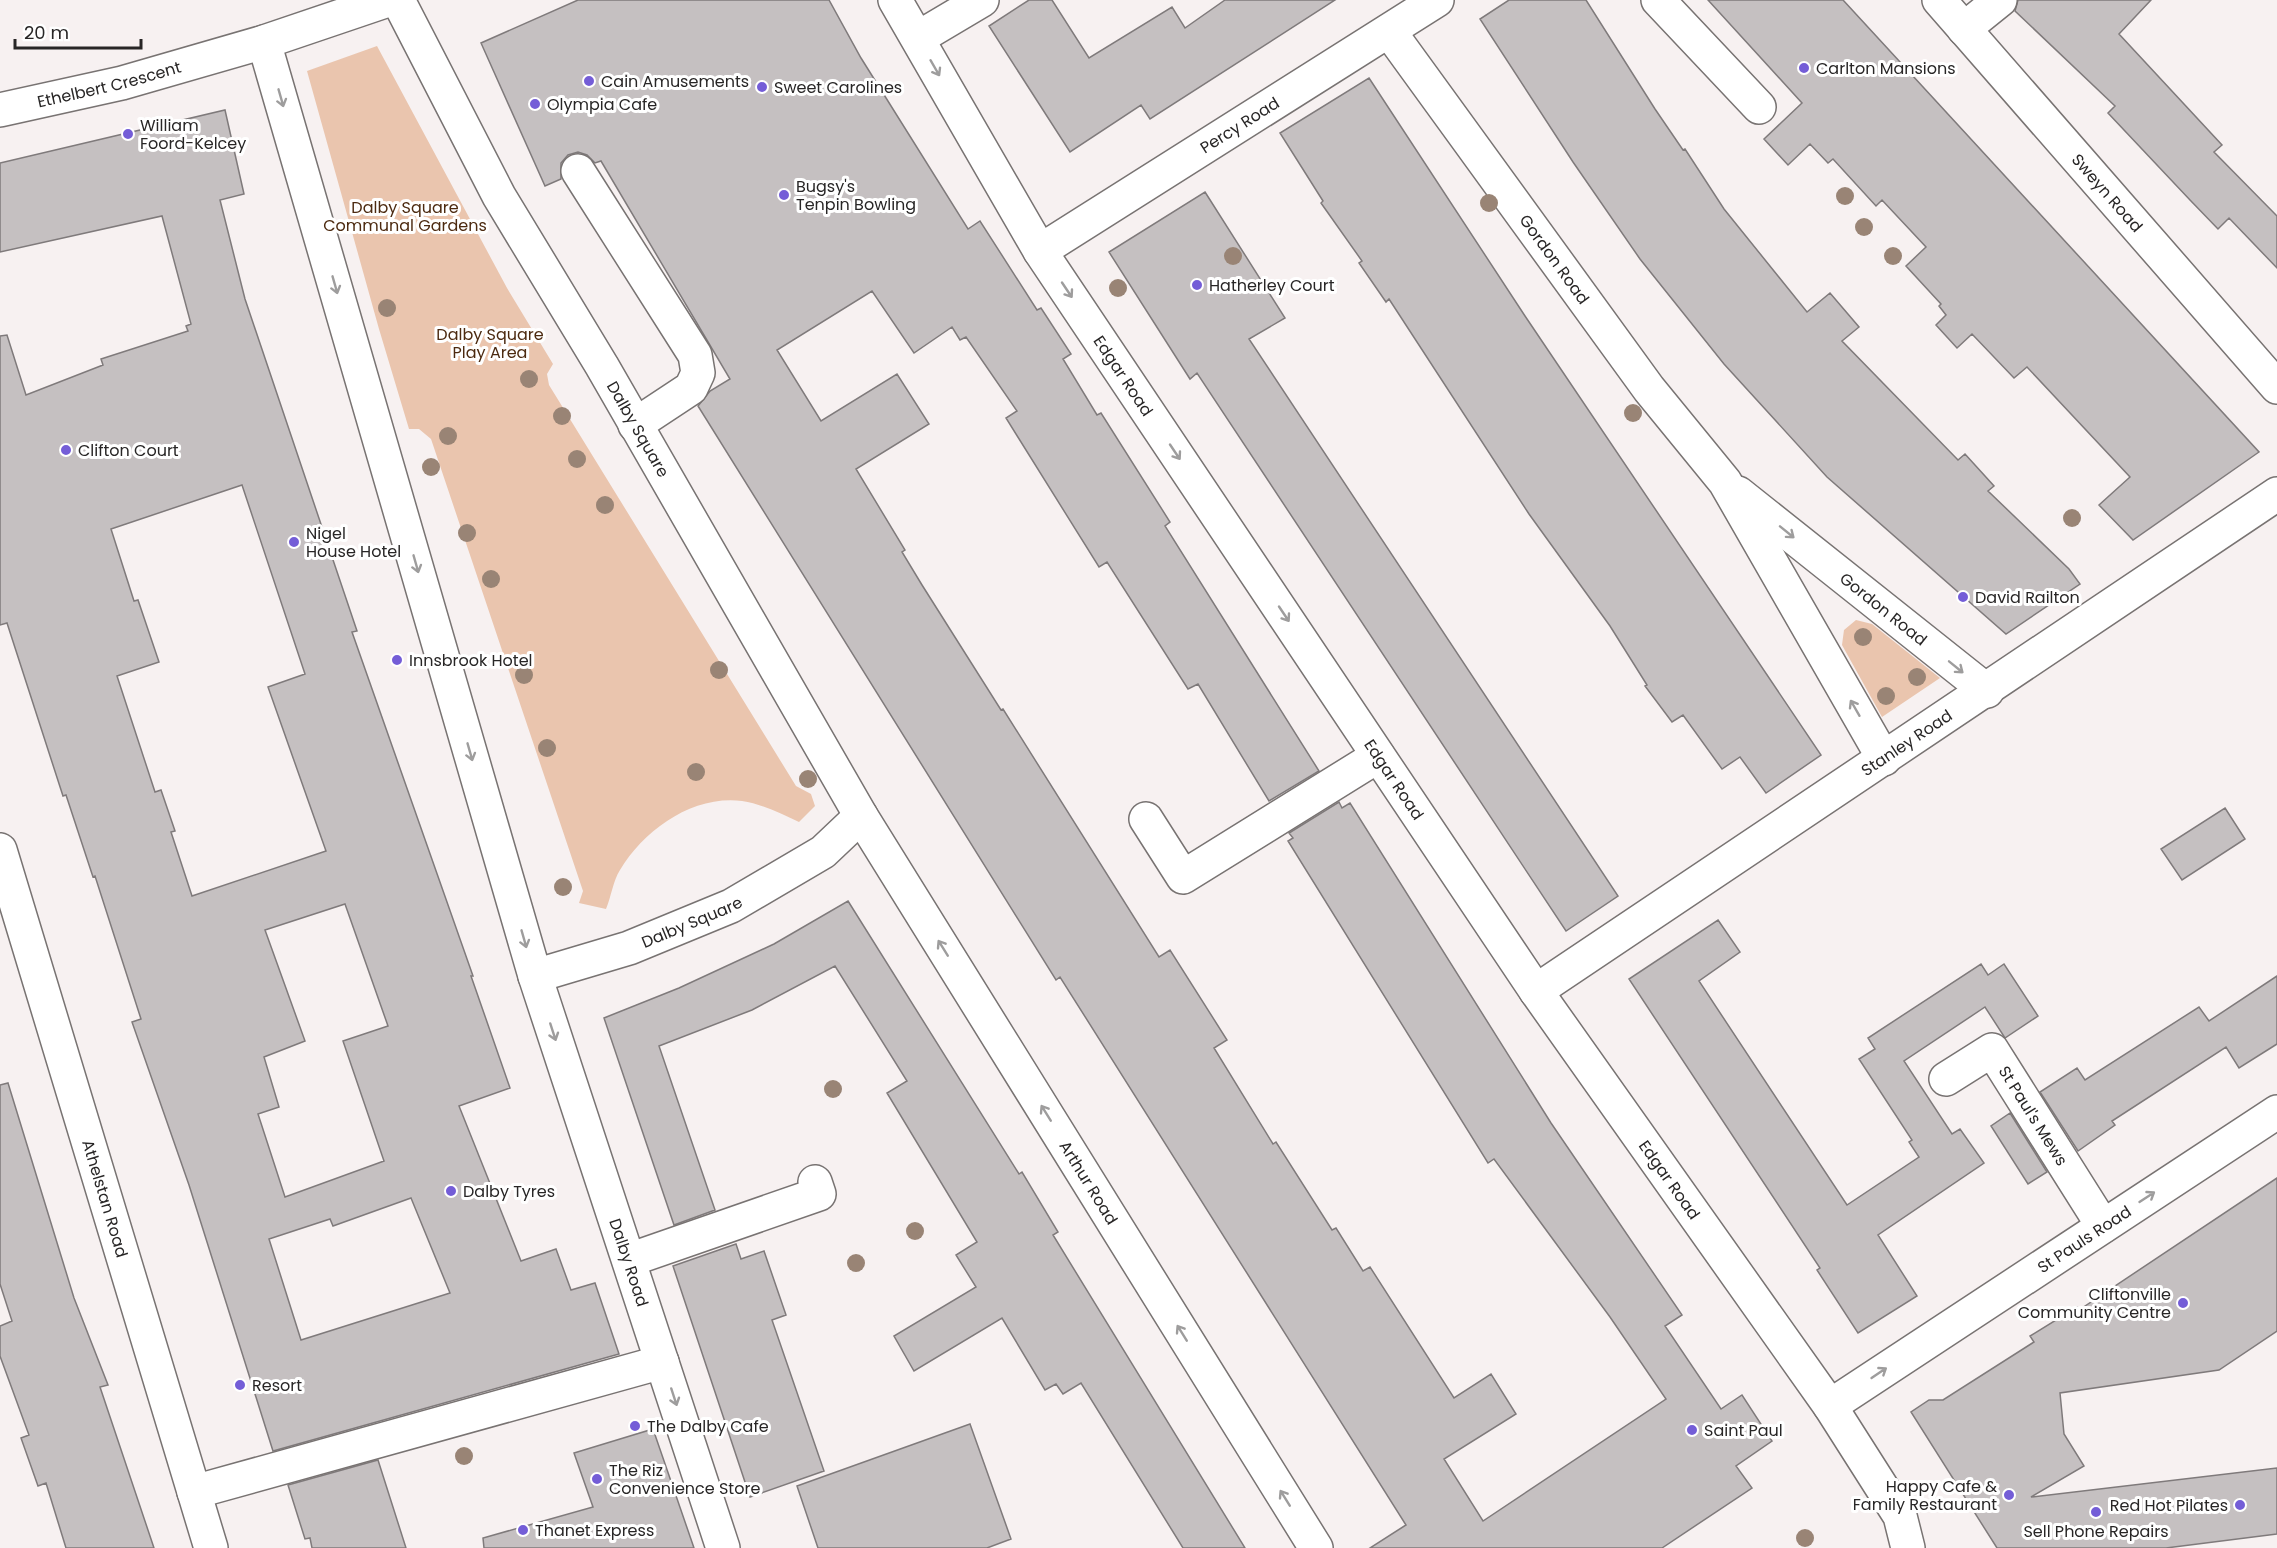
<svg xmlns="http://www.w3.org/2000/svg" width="2277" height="1548" viewBox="0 0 2277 1548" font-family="Poppins,sans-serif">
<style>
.green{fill:#eac5ae}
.building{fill:#c5c0c1;stroke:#7f7a7b;stroke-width:1.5;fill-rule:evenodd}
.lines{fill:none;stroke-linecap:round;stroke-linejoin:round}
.minor-casing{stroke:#787372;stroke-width:36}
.major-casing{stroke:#787372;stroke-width:36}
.minor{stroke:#fff;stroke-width:33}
.major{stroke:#fff;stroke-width:33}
.tree{fill:#998475}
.oneway{stroke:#9e9d9d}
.poi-dot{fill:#745dd7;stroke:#fff;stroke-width:2}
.labels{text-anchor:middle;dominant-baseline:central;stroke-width:6;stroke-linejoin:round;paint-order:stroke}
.poi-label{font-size:16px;fill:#282626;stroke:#fff;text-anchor:start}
.street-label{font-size:16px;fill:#282626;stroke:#fff}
.park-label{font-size:16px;fill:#4c2a10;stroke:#fff}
</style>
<rect width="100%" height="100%" fill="#f7f1f1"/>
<path class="green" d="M377,46L507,288L553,364L547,374L549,385L796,786L811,794L815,806L799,822C781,814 762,804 742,801C693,795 645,829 620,870C613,881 611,897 606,909L579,903L583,891L431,439L419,429H409L379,329L307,71Z
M1856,620L1872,624L1940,678L1882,717L1842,645L1844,630Z"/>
<path class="building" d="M578,0H829L861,58L968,229L980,221L1037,310L1041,308L1071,354L1063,359L1097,415L1101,413L1170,522L1165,526L1319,771L1269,801L1198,684L1188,689L1107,562L1099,567L1006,418L1017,411L966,337L960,340L952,327L914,353L872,291L777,350L821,421L897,374L929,424L856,469L905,550L902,552L922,585L1001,710L1003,709L1159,957L1170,950L1227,1040L1214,1048L1273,1144L1276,1142L1332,1230L1336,1228L1363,1271L1370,1267L1454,1398L1491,1374L1516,1414L1444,1459L1483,1521L1666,1399L1610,1317L1494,1159L1488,1163L1288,841L1293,838L1289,833L1339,802L1342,808L1350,803L1551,1123L1682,1315L1665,1326L1721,1409L1742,1395L1772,1441L1736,1466L1752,1488L1662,1548H1370L1406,1525L1060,977L1056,980L698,406L710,391L730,379L601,161L595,163L587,155L578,152L568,155L561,163V179L545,186L481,43Z
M1029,0H1052L1089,58L1172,7L1185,28L1225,0H1335L1150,119L1141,105L1070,152L989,26Z
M1509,0H1586L1655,109L1683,150L1685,149L1724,209L1807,312L1830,293L1859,327L1842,341L1958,460L1965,454L1994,486L1988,491L2069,569L2080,584L2006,634L1827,477L1724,364L1640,259L1573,162L1480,19Z
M1708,0H1843L2259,452L2133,540L2099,505L2130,477L2027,367L2014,378L1972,334L1957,348L1936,325L1946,315L1939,306L1941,304L1906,266L1926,247L1882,200L1876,206L1833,159L1828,163L1810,144L1788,165L1764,139L1802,103Z
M2018,0H2151L2119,34L2222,145L2214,152L2277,216V268L2229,218L2218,229L2190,200L2108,113L2115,106L2015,11Z
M1369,78L1525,316L1821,755L1766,793L1740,757L1722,769L1683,715L1672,722L1645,686L1647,685L1610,626L1529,514L1389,299L1386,302L1359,263L1362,261L1321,203L1323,201L1280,133Z
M225,110L244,194L220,200L245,299L357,631L352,632L473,976H471L510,1088L459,1106L521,1261L556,1249L571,1290L595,1283L619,1354L273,1451L189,1185L132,1022L141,1019L95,876L93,877L66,795L63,796L7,623L0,625V336L7,335L26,395L103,365L101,359L188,331L186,326L191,324L162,216L0,252V163ZM242,485L305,674L268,687L326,851L192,896L171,832L175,831L161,790L155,792L117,676L159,662L138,600L134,601L111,529ZM345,904L388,1026L343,1041L384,1161L285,1197L258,1114L279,1107L264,1057L305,1041L265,930ZM411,1198L450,1293L301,1340L269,1239L330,1219L333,1226Z
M1205,192L1285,318L1249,339L1618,896L1566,931L1197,373L1190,379L1109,252Z
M2225,808L2245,839L2182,880L2161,849Z
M848,901L1019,1174L1022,1172L1058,1232L1053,1235L1245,1548H1183L1081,1383L1063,1394L1056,1384L1045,1390L1002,1318L914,1371L894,1336L976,1287L956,1255L977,1242L887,1093L907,1081L835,966L752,1010L659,1046L715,1210L674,1225L604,1018L679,988L774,944Z
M1718,920L1740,952L1699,981L1847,1205L1919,1157L1909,1142L1912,1140L1859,1059L1875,1049L1868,1038L1981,964L1988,975L2004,964L2038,1016L2005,1038L1985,1007L1904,1061L1952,1134L1960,1129L1984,1163L1878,1235L1917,1296L1858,1333L1817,1270L1820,1268L1629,979Z
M2277,976V1044L2239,1068L2226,1047L2112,1121L2115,1125L2078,1151L2040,1092L2077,1068L2085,1080L2199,1007L2209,1021Z
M8,1083L74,1298L108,1385L100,1387L154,1548H66L46,1483L38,1486L21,1438L29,1435L0,1356V1326L12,1321L0,1284V1085Z
M2010,1113L2047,1172L2028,1184L1991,1126Z
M2277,1178V1331L2219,1370L2060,1393L2064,1434L2084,1466L2031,1497L2277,1468V1534L2166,1548H1997L1911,1412L1929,1400H1943L2034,1342L2030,1336L2077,1307L2079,1310Z
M736,1244L741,1259L764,1251L786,1315L772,1320L824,1471L750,1497L673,1266Z
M970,1424L1011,1539L987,1548H818L797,1486Z
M653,1429L694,1548H484L483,1538L593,1507L574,1453Z
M378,1460L406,1548H312L310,1538L305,1539L288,1485Z"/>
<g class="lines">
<g class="minor-casing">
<g id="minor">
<path id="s1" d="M398,0L499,196L602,366L861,816L1316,1548"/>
<path id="s2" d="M895,0L1040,251L1536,991L1830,1406L1900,1516L1908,1548"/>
<path d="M1658,0L1759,107"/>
<path id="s3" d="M1939,0L2277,387"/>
<path d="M1964,29L2000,0"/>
<path id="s4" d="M1389,31L1649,389L1725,482L1884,759"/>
<path d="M918,38L982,0"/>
<path id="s5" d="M264,42L535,976L723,1548"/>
<path d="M578,171L695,355L698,373L691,388L635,425"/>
<path id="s6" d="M1040,251L1437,0"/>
<path id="s7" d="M1738,493L1987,691"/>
<path d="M1146,819L1183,877L1378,756"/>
<path id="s8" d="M0,850L211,1548"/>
<path id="s9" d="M535,976L629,948L731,906L823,852L861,816"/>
<path id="s10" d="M1536,991L2277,494"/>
<path id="s11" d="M1946,1079L1992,1050L2103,1226"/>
<path d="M629,1260L819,1194L815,1182"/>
<path id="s12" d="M1830,1406L2277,1112"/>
<path d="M194,1492L662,1362"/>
</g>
</g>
<g class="major-casing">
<g id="major">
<path id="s13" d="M0,110L122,83L264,42L388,0"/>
</g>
</g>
<use href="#minor" class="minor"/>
<use href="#major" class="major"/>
</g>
<g class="tree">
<circle cx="1845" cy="196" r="9"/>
<circle cx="1489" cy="203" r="9"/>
<circle cx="1864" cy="227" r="9"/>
<circle cx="1233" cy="256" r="9"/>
<circle cx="1893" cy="256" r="9"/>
<circle cx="1118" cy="288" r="9"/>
<circle cx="387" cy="308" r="9"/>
<circle cx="529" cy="379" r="9"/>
<circle cx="1633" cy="413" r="9"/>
<circle cx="562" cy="416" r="9"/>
<circle cx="448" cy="436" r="9"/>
<circle cx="577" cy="459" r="9"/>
<circle cx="431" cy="467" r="9"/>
<circle cx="605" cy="505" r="9"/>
<circle cx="2072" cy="518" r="9"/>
<circle cx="467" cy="533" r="9"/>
<circle cx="491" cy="579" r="9"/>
<circle cx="1863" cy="637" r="9"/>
<circle cx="719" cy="670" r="9"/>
<circle cx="524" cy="675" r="9"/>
<circle cx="1917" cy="677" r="9"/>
<circle cx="1886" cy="696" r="9"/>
<circle cx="547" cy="748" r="9"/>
<circle cx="696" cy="772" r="9"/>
<circle cx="808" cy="779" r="9"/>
<circle cx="563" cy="887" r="9"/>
<circle cx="833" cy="1089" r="9"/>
<circle cx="915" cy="1231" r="9"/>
<circle cx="856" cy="1263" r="9"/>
<circle cx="464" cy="1456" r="9"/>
<circle cx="1805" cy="1538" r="9"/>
</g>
<defs><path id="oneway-shaft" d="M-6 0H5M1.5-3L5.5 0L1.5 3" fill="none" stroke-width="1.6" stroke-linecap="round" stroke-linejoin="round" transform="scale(1.5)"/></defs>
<g class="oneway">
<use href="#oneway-shaft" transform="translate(935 68) rotate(60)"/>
<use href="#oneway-shaft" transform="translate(281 98) rotate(74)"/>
<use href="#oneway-shaft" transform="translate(335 285) rotate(74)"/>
<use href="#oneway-shaft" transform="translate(1067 290) rotate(56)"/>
<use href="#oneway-shaft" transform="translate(1175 452) rotate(56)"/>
<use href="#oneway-shaft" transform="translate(1787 532) rotate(39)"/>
<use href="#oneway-shaft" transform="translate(416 564) rotate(74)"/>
<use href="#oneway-shaft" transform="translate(1284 614) rotate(56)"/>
<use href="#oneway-shaft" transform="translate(1956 667) rotate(39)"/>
<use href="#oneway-shaft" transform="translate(1855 708) rotate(-120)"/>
<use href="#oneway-shaft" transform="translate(470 752) rotate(74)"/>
<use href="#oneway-shaft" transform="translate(524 939) rotate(74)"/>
<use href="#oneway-shaft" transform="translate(943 948) rotate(-122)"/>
<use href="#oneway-shaft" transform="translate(553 1032) rotate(72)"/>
<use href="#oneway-shaft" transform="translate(1046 1113) rotate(-122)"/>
<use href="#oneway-shaft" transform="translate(2147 1197) rotate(-33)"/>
<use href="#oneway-shaft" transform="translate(1182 1333) rotate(-122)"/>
<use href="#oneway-shaft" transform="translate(1879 1373) rotate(-34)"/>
<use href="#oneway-shaft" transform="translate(674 1397) rotate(72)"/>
<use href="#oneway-shaft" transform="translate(1285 1498) rotate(-122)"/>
</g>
<g class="poi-dot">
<circle cx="1804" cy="68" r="6"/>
<circle cx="589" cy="81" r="6"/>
<circle cx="762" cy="87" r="6"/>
<circle cx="535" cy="104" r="6"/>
<circle cx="128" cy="134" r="6"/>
<circle cx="784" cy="195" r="6"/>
<circle cx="1197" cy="285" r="6"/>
<circle cx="66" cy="450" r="6"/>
<circle cx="294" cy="542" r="6"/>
<circle cx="1963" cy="597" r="6"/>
<circle cx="397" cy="660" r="6"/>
<circle cx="451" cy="1191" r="6"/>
<circle cx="2183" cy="1303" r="6"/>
<circle cx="240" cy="1385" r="6"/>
<circle cx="635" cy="1426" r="6"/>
<circle cx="1692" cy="1430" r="6"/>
<circle cx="597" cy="1479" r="6"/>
<circle cx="2009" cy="1495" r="6"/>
<circle cx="2240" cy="1505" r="6"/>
<circle cx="2096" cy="1512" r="6"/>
<circle cx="523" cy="1530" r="6"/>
</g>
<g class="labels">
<g class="poi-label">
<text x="1816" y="68">Carlton Mansions</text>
<text x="601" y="81">Cain Amusements</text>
<text x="774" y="87">Sweet Carolines</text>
<text x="547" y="104">Olympia Cafe</text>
<text x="140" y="125">William<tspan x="140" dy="18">Foord-Kelcey</tspan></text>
<text x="796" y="186">Bugsy's<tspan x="796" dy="18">Tenpin Bowling</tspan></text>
<text x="1209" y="285">Hatherley Court</text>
<text x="78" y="450">Clifton Court</text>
<text x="306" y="533">Nigel<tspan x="306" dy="18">House Hotel</tspan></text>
<text x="1975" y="597">David Railton</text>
<text x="409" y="660">Innsbrook Hotel</text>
<text x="463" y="1191">Dalby Tyres</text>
<text x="2171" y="1294" text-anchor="end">Cliftonville<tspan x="2171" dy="18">Community Centre</tspan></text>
<text x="252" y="1385">Resort</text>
<text x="647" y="1426">The Dalby Cafe</text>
<text x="1704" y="1430">Saint Paul</text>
<text x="609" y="1470">The Riz<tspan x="609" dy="18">Convenience Store</tspan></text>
<text x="1997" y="1486" text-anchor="end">Happy Cafe &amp;<tspan x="1997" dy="18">Family Restaurant</tspan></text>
<text x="2228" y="1505" text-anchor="end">Red Hot Pilates</text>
<text x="535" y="1530">Thanet Express</text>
<text x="2096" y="1531" text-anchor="middle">Sell Phone Repairs</text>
</g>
<g class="street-label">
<text stroke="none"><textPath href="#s13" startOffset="112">Ethelbert Crescent</textPath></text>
<text stroke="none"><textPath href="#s6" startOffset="236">Percy Road</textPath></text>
<text stroke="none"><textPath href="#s3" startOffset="256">Sweyn Road</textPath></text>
<text stroke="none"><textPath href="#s4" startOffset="282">Gordon Road</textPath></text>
<text stroke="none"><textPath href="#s2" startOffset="440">Edgar Road</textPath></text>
<text stroke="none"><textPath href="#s1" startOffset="492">Dalby Square</textPath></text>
<text stroke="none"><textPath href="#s7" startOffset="186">Gordon Road</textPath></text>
<text stroke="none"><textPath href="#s10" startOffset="446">Stanley Road</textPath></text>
<text stroke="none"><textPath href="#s2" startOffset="926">Edgar Road</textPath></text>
<text stroke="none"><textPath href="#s9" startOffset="166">Dalby Square</textPath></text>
<text stroke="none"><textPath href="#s11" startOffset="132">St Paul's Mews</textPath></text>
<text stroke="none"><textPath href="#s2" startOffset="1412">Edgar Road</textPath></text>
<text stroke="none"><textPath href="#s1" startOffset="1370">Arthur Road</textPath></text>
<text stroke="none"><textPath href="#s8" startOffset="364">Athelstan Road</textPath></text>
<text stroke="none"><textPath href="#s12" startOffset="304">St Pauls Road</textPath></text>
<text stroke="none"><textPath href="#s5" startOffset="1274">Dalby Road</textPath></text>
</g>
<g class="park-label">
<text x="405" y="207">Dalby Square<tspan x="405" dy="18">Communal Gardens</tspan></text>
<text x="490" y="334">Dalby Square<tspan x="490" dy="18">Play Area</tspan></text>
</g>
</g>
<path d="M15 39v9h126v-9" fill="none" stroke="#282626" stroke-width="3"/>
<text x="24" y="39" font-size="18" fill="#282626" stroke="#ffffff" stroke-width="4.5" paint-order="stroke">20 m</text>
</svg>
